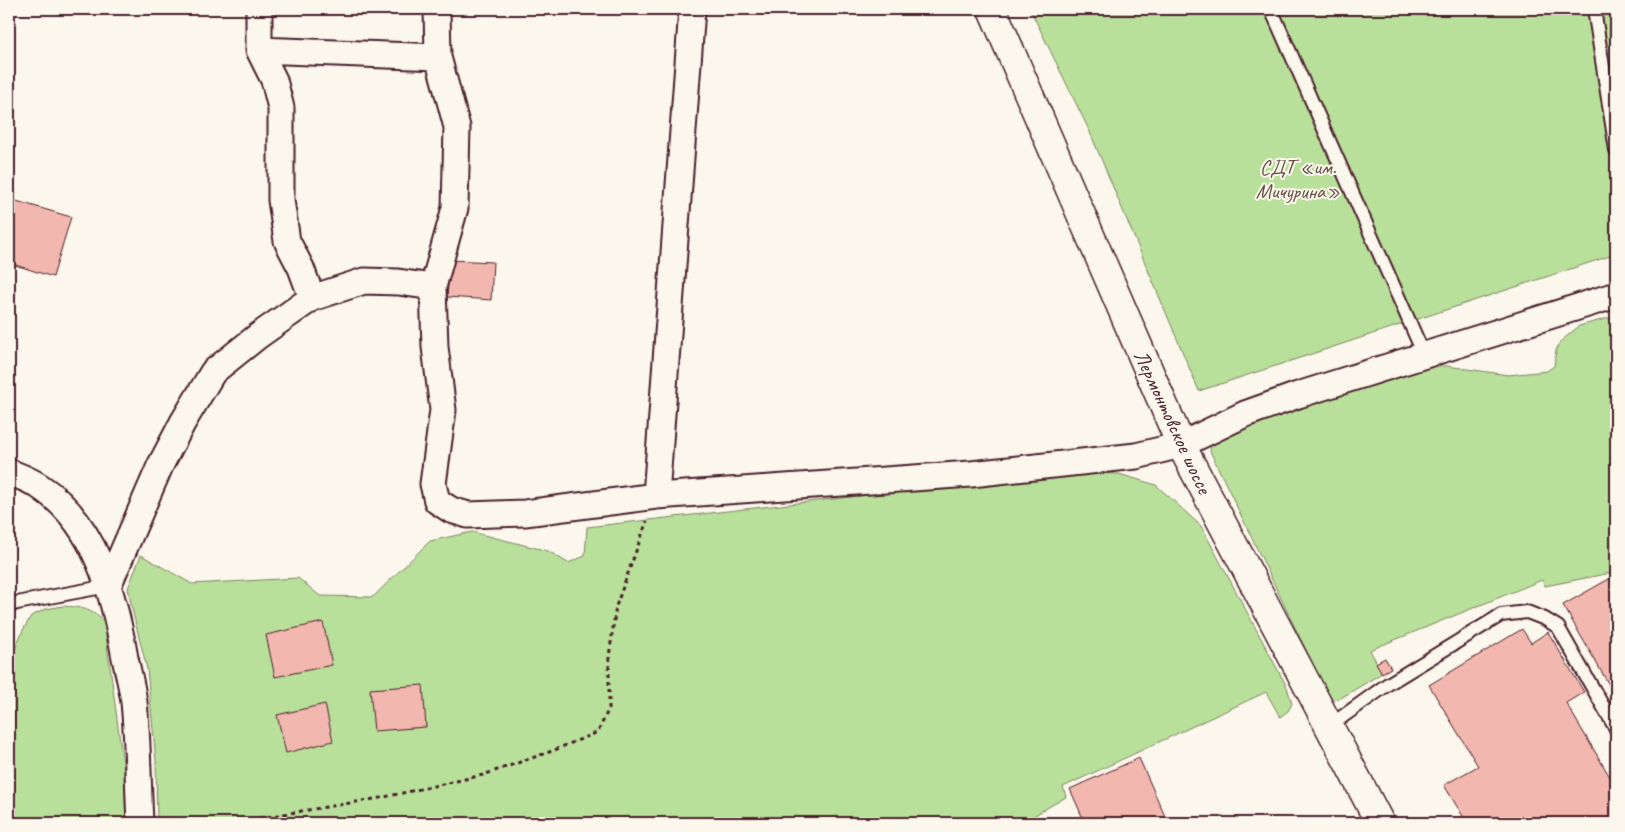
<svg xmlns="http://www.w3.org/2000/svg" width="1625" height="832" viewBox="0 0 1625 832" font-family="Caveat,sans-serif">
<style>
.green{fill:#b8e09b;stroke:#818063}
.building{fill:#f2b7ae;stroke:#4a1f2b}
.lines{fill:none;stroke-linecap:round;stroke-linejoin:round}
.lane-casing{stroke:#4a1f2b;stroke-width:16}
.street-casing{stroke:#4a1f2b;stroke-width:29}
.secondary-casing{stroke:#4a1f2b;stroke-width:31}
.path{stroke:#4a1f2b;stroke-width:3;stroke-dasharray:4 4;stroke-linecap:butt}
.lane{stroke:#fbf7ec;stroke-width:12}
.street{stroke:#fbf7ec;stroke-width:25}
.secondary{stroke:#fbf7ec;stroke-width:28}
.labels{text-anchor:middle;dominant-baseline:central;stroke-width:4;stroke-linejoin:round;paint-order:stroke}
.park-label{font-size:21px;fill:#664f47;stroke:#fbf7ec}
.street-label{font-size:21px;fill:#4a1f2b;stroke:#fbf7ec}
</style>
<rect width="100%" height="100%" fill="#fbf7ec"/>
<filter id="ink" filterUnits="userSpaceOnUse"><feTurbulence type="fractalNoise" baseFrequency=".02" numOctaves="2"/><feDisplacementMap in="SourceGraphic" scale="10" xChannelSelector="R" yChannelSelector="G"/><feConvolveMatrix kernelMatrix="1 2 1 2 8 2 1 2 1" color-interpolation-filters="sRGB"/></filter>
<g filter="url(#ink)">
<path class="green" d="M1030,9H1616V254L1199,391L1089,130Z
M1616,316V572L1545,586L1542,580L1370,650L1382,673L1341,698L1333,699L1327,694L1210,451L1211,443L1221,430L1420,366H1447L1508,375L1547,371L1554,366L1556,350L1560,342L1579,326Z
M1071,472L1119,474L1156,485L1201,526L1287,687L1292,704L1288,711L1280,717L1266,692L1063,787L1066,797L1021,823H157L156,761L147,669L132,609L128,588L141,555L192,584L298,578L320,596L373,597L430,541L472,532L548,551L568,563L585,556L587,527Z
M63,606C80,607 93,609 104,622L124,771L126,823H9V663L22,632L31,616L46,609Z"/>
<path class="building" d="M13,200L71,217L53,277L9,263V214Z
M450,260L493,262L491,300L447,297Z
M1616,575V697L1563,605Z
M323,622L332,665L275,677L266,635Z
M1522,629L1531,643L1548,632L1584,692L1566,703L1616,787V823H1467L1444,785L1478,766L1429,685Z
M1385,658L1391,668L1382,673L1376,663Z
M423,685L426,727L374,731L370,689Z
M325,704L333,741L286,753L277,715Z
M1139,758L1168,823H1085L1070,789Z"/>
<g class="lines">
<g class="lane-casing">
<path id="lane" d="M1271,9L1425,357
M1594,9L1616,150
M9,606L17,603L108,586
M1328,727L1388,684L1501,615L1527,612L1545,619L1558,627L1616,729"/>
</g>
<g class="street-casing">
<path id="street" d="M259,9V50L438,57
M437,9L438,57L457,127L455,208L433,287L435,347L443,410L433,484L437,501L451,510L468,515L525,513L656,496L971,474L1136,456L1181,445L1245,414L1298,395L1616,295
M259,50L274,80L281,108V200L287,241L301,268L312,298
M9,472C19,476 30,480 39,486C96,523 114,595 125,658C128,672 132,687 134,702C138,742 138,783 140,823
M656,496L692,9
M108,586L160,466L183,422L213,372L258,336L312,298L364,281L398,282L433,287"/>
</g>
<g class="secondary-casing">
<path id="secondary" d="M992,9L1181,445L1380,823"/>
</g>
<path class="path" d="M9,630L11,623
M236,823L248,820L380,798L483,775L552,751L598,732L609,708V657L616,606L647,521"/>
<use href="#lane" class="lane"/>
<use href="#street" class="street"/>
<use href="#secondary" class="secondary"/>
</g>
</g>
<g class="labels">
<g class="park-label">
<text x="1298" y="167">СДТ «им.<tspan x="1298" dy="24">Мичурина»</tspan></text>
</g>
<g class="street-label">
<text transform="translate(1173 422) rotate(65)">Лермонтовское шоссе</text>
</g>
</g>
<rect width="1625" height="832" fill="none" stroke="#fbf7ec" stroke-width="30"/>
<rect x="15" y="15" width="1595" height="802" fill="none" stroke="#4a1f2b" stroke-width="2" filter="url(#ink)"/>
</svg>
